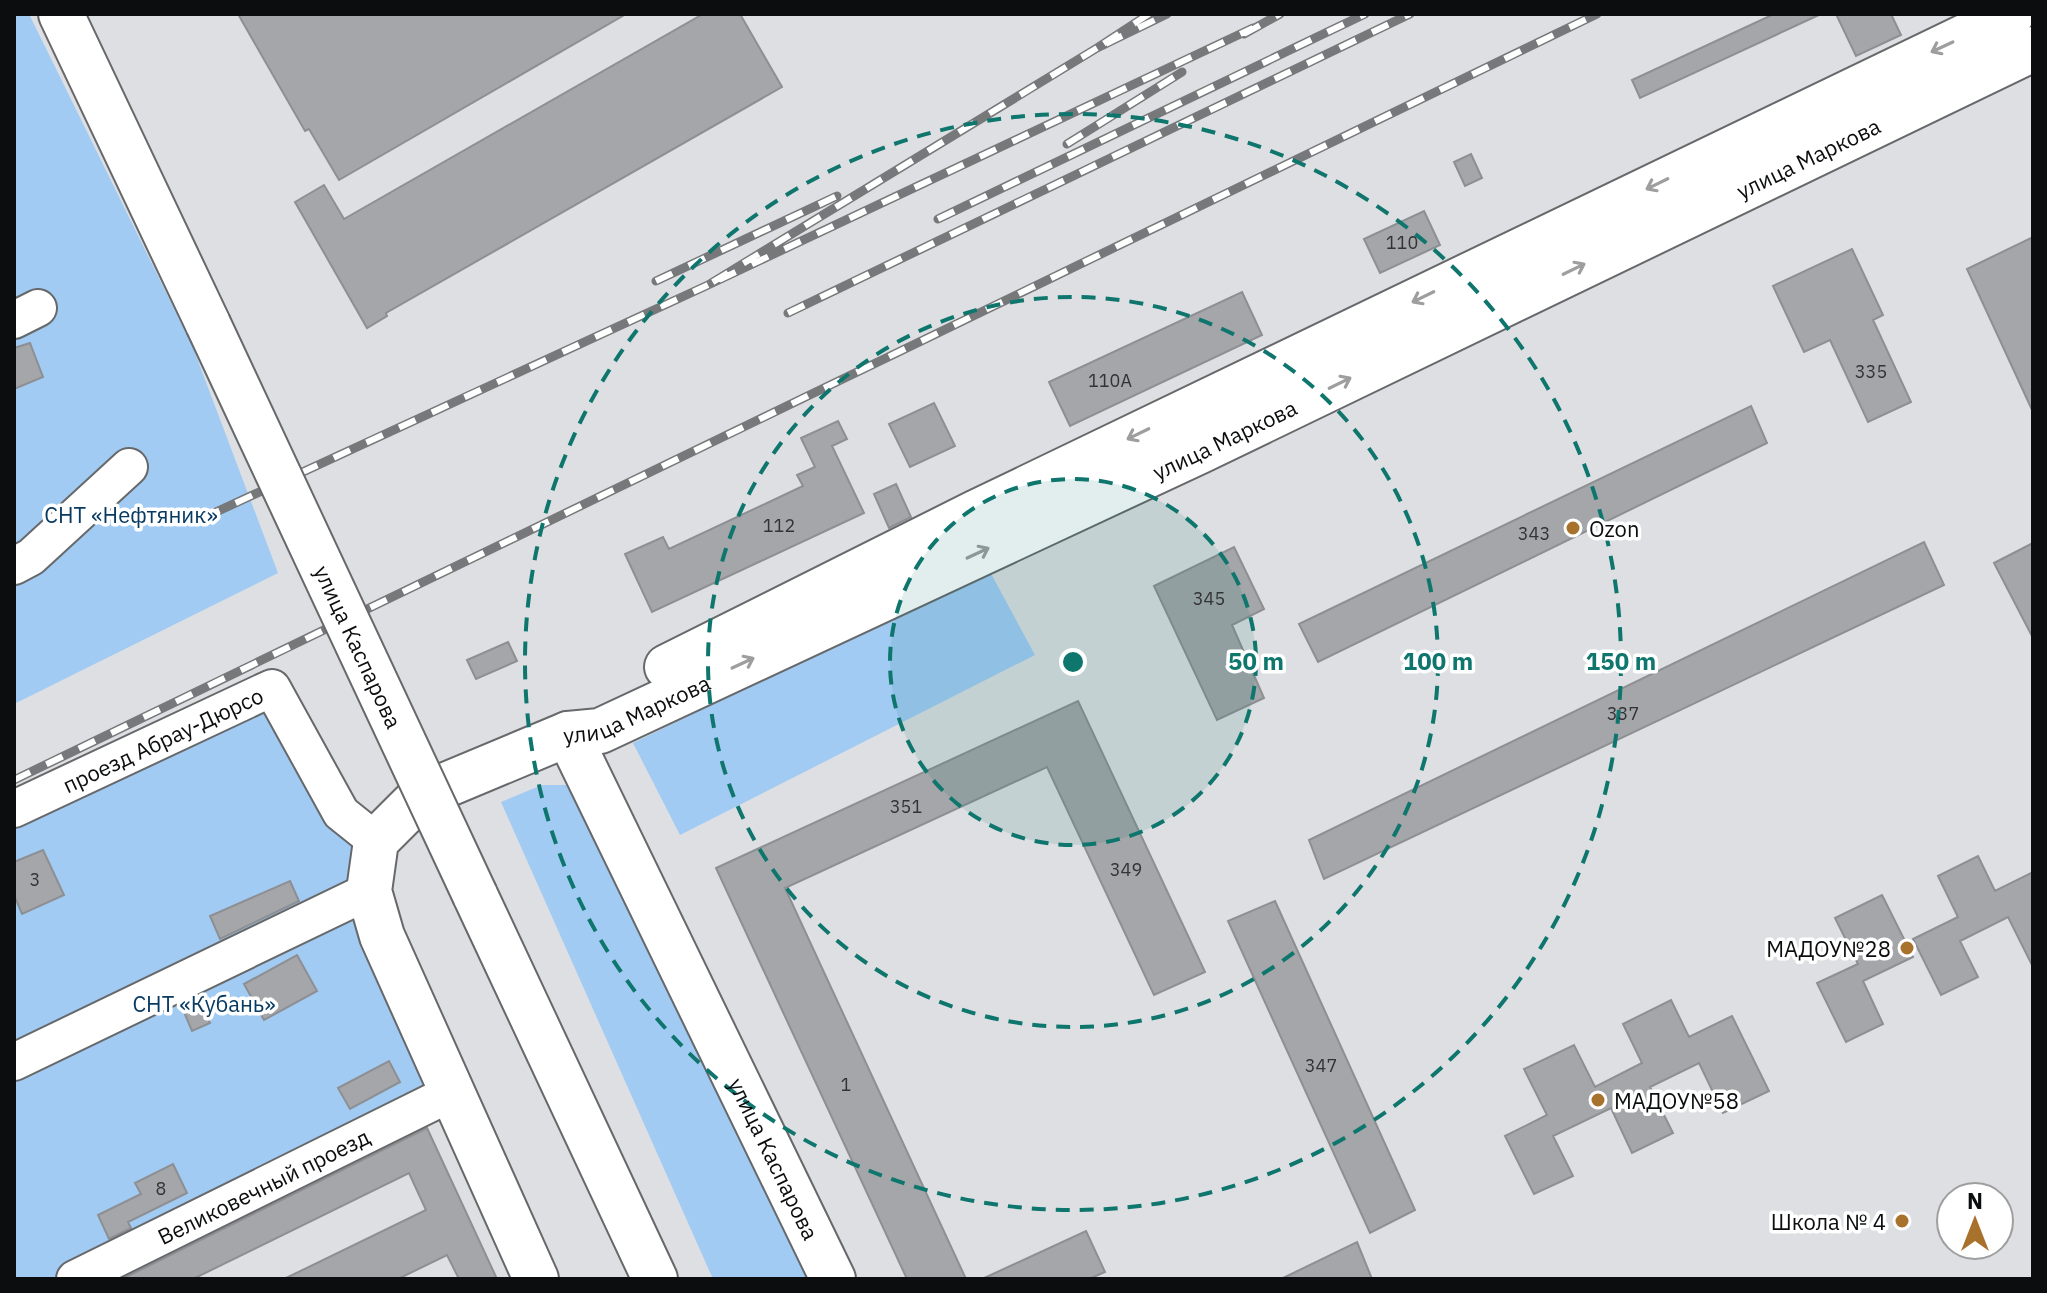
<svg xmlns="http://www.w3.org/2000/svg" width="2047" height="1293" viewBox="0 0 2047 1293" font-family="'IBM Plex Sans',sans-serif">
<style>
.green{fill:#a2cbf4}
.building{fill:#a4a6a9;stroke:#8d8f92;stroke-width:2}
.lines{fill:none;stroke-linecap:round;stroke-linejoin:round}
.minor-casing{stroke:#66686a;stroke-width:40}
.major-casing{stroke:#66686a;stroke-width:48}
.minor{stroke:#fff;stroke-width:36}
.major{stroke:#fff;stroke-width:44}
.rail-casing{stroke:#77787a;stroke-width:9}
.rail{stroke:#fff;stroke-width:6;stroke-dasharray:18;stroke-linecap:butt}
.major-bridge-casing{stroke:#66686a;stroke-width:48;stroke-linecap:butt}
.major-bridge{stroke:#fff;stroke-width:44}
.oneway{stroke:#9e9e9f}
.ring{fill:none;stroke:#0f766e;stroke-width:4;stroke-dasharray:14 10}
.poi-dot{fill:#a8712c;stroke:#fff;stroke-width:3}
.labels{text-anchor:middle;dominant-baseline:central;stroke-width:7;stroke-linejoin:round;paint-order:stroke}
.number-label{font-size:18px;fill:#323335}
.street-label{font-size:22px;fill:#0c0d0e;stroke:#fff}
.park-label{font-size:22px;fill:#083a62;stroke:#fff}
.poi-label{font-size:22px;fill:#0c0d0e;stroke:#fff;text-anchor:start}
.centre{fill:#0f766e;stroke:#fff;stroke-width:4}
.ring-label{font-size:24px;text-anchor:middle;font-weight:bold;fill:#0f766e;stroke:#fff;stroke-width:7;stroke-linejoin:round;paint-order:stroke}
</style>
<rect width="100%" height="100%" fill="#dddfe2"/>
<path class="green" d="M14,14H29L192,345L278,573L14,704Z
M989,570L1035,655L680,835L633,743Z
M272,688L341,813L451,1093L75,1279H14V809Z
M542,785H566L594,817L814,1279H713L501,802Z"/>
<path class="building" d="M238,14H626L339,180L309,129L305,131Z
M703,14H740L782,87L386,313L387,316L367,328L295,202L324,185L344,219Z
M1774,14H1821L1640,98L1632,80Z
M1836,14H1891L1901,35L1856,56Z
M1471,154L1482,178L1465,186L1454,162Z
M1424,211L1440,245L1380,273L1364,239Z
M2033,237V412L1967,269Z
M1852,249L1883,315L1873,320L1911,402L1868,422L1830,340L1804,352L1773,286Z
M1242,292L1262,335L1070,426L1049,382Z
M30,343L43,377L14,389V348Z
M934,403L955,446L910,467L889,424Z
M1751,406L1767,443L1318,662L1299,624Z
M838,421L847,439L832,446L864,513L652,612L625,554L663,537L669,549L803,486L797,475L815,467L801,438Z
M896,484L911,517L889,528L874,494Z
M1924,542L1944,585L1324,879L1309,840Z
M2033,543V638L1994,563Z
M1234,547L1264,609L1232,625L1264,698L1217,720L1154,586Z
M508,642L517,661L476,679L467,660Z
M1078,701L1205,972L1154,995L1047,767L785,888L966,1279H907L716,868Z
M43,850L64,895L22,914L14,895V862Z
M1978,856L1995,891L2033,872V967L2008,917L1960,941L1978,977L1941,995L1913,939L1958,917L1938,876Z
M290,881L299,901L220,939L210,916Z
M1882,895L1913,957L1863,981L1883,1024L1846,1042L1817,983L1858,964L1835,918Z
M1275,901L1415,1210L1370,1233L1228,921Z
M297,955L317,991L264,1020L244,984Z
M198,997L210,1023L192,1031L181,1005Z
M1671,1000L1689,1037L1732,1016L1769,1091L1723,1113L1699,1063L1650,1087L1673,1133L1632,1153L1611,1108L1553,1136L1573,1176L1534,1194L1505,1136L1547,1115L1524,1069L1574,1045L1595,1087L1642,1063L1623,1024Z
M389,1061L400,1082L350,1109L338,1088Z
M427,1128L497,1279H459L447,1255L398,1279H284L426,1210L409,1173L193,1279H122Z
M173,1164L187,1193L128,1222L131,1228L109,1239L98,1215L141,1194L135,1183Z
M1086,1231L1105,1272L1089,1279H982Z
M1357,1242L1372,1279H1281Z"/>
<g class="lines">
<g class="minor-casing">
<g id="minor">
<path d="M14,320L38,308"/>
<path d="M14,566L31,557L129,467"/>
<path id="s1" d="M14,809L272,688L341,813L376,841"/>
<path d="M14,1062L369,891"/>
<path id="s2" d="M75,1279L451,1093"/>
</g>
</g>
<g class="major-casing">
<g id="major">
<path d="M61,14L208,324"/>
<path d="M667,667L975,513L2012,14"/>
<path id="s3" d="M568,734L833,1279"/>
<path d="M475,895L655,1279"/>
<path id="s4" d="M536,1279L382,936L369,891L376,841L422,795L568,734L600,731L1200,451L2033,49"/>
</g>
</g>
<use href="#minor" class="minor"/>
<use href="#major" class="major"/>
<g class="rail-casing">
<path id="rail" d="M1149,14L1097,48L1167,14
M1244,34L1280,14
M1097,48L708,285L1253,28
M1067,144L1182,72
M938,219L1365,14
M656,281L837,196
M788,313L1410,14
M203,518L708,285
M14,780L1597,14"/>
</g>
<use href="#rail" class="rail"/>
<g class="major-bridge-casing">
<g id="major-bridge">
<path id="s5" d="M208,324L475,895"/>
</g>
</g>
<use href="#major-bridge" class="major-bridge"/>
</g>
<defs><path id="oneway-shaft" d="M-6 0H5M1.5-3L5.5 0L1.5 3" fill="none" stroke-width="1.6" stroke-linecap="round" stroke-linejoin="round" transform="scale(2)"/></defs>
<g class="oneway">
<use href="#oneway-shaft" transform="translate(1942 47) rotate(155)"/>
<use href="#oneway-shaft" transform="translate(1657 184) rotate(154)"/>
<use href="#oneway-shaft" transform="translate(1574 269) rotate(-26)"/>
<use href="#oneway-shaft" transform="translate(1423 297) rotate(154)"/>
<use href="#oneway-shaft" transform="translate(1340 383) rotate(-26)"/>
<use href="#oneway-shaft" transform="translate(1138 434) rotate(154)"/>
<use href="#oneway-shaft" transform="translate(978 553) rotate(-25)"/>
<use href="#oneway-shaft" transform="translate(743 663) rotate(-25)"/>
</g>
<circle cx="1073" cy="662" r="183" fill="#0f766e" fill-opacity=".12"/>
<g class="ring">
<circle cx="1073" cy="662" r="183"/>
<circle cx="1073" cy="662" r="365"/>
<circle cx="1073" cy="662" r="548"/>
</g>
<g class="poi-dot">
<circle cx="1573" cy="528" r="8"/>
<circle cx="1907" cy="948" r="8"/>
<circle cx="1598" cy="1100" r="8"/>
<circle cx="1902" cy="1221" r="8"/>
</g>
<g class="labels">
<g class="number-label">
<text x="1402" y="242">110</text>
<text x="1871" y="371">335</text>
<text x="1110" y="380">110А</text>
<text x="779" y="525">112</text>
<text x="1534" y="533">343</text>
<text x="1209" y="598">345</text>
<text x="1623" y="713">337</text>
<text x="906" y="806">351</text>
<text x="1126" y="869">349</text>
<text x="35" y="879">3</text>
<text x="1321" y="1065">347</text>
<text x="846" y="1084">1</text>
<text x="161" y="1188">8</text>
</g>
<g class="street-label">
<text stroke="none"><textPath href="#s4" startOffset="2066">улица Маркова</textPath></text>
<text stroke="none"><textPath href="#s4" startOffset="1418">улица Маркова</textPath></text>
<text stroke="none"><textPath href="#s5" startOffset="356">улица Каспарова</textPath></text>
<text stroke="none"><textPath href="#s4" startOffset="770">улица Маркова</textPath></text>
<text stroke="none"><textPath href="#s1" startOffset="164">проезд Абрау-Дюрсо</textPath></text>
<text stroke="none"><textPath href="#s3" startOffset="472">улица Каспарова</textPath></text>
<text stroke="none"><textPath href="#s2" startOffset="210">Великовечный проезд</textPath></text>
</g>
<g class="park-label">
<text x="131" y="514">СНТ «Нефтяник»</text>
<text x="204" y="1003">СНТ «Кубань»</text>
</g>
<g class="poi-label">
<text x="1589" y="528">Ozon</text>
<text x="1891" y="948" text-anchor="end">МАДОУ№28</text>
<text x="1614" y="1100">МАДОУ№58</text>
<text x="1886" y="1221" text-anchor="end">Школа № 4</text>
</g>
</g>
<circle cx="1073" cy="662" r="12" class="centre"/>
<g class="ring-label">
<text x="1256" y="670">50 m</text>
<text x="1438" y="670">100 m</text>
<text x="1621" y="670">150 m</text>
</g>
<rect width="2047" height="1293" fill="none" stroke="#0c0d0e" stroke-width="32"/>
<g transform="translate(1975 1221)"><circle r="38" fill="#ffffff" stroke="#9e9e9f" stroke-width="2"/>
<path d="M0-6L14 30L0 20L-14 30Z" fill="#a8712c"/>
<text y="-12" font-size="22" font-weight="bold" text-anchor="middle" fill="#0c0d0e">N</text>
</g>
</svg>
